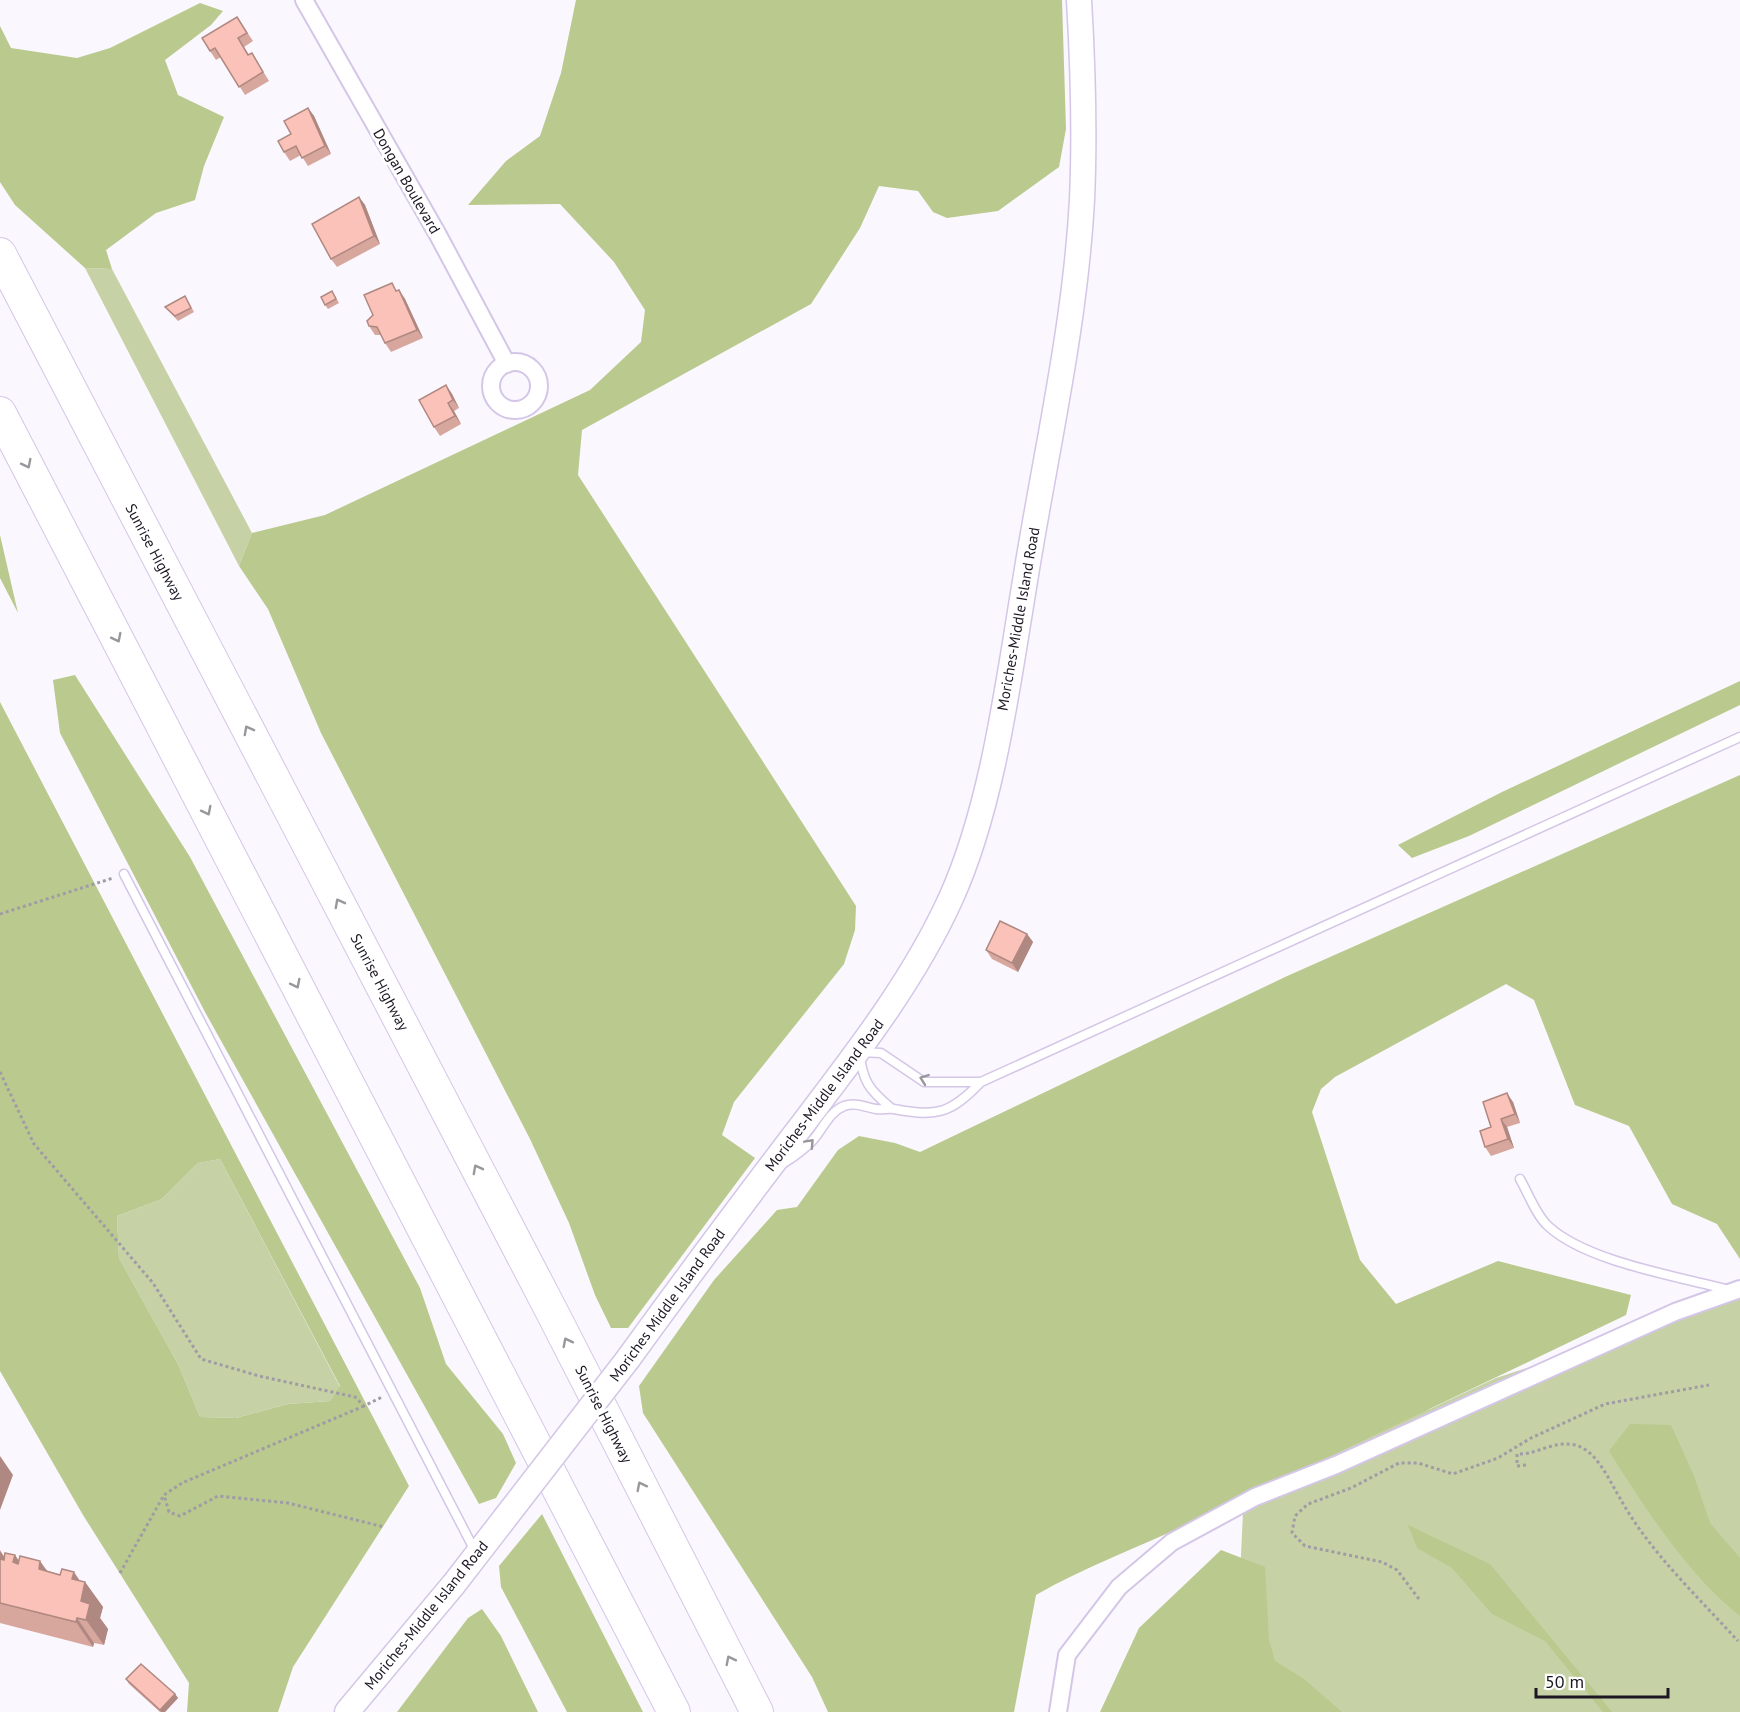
<svg xmlns="http://www.w3.org/2000/svg" width="1740" height="1712" viewBox="0 0 1740 1712" font-family="'PT Sans',sans-serif">
<style>
.green{fill:#c6d1a5}
.forest{fill:#bac98d;fill-rule:evenodd}
.lines{fill:none;stroke-linecap:round;stroke-linejoin:round}
.lane-casing{stroke:#d4c6e7;stroke-width:11}
.street-casing{stroke:#d4c6e7;stroke-width:20}
.secondary-casing{stroke:#d4c6e7;stroke-width:27}
.highway-casing{stroke:#d4c6e7;stroke-width:34}
.path{stroke:#a09ca5;stroke-width:3;stroke-dasharray:3 3;stroke-linecap:butt}
.lane{stroke:#fff;stroke-width:8}
.street{stroke:#fff;stroke-width:16}
.secondary{stroke:#fff;stroke-width:24}
.highway{stroke:#fff;stroke-width:32}
.secondary-bridge-casing{stroke:#d4c6e7;stroke-width:27;stroke-linecap:butt}
.secondary-bridge{stroke:#fff;stroke-width:24}
.wall{fill:#d7a79e}
.shaded-wall{fill:#af8881}
.building{fill:#fac2b8;stroke:#af8881;stroke-width:1.5}
.oneway{stroke:#99979c}
.labels{text-anchor:middle;dominant-baseline:central;stroke-width:6;stroke-linejoin:round;paint-order:stroke}
.street-label{font-size:15px;fill:#1d1723;stroke:#fff}
</style>
<rect width="100%" height="100%" fill="#faf7fe"/>
<path class="green" d="M85,268L112,269L252,533L239,566Z
M220,1159L340,1387L330,1401L288,1404L236,1418L200,1417L178,1364L119,1258L117,1216L162,1199L198,1163Z
M1740,1299V1712H1322L1237,1641L1244,1491L1335,1430L1430,1409L1496,1378Z"/>
<path class="forest" d="M576,0H1062L1066,129L1059,167L998,211L947,218L933,212L918,191L879,186L860,228L811,304L582,430L578,475L856,906L855,930L844,964L734,1102L722,1135L755,1158L628,1328H611L595,1295L569,1223L530,1139L321,733L268,609L239,566L252,533L325,515L590,390L641,342L645,310L614,262L560,204L468,205L506,161L540,136L561,73Z
M200,3L223,11L211,25L165,60L178,95L224,117L204,166L195,200L156,213L106,250L112,269L85,268L15,205L0,182V26L11,48L77,58L110,48Z
M0,535L18,613L0,578Z
M75,675L190,857L420,1288L446,1364L503,1434L516,1463L496,1498L479,1504L205,1012L60,733L53,680Z
M1740,681V705L1469,836L1412,858L1398,845L1502,792Z
M0,702L409,1486L293,1667L278,1712H187L189,1683L83,1515L0,1371ZM220,1159L340,1386L330,1401L288,1404L236,1418L200,1417L178,1364L119,1258L117,1216L162,1199L198,1163Z
M1740,775V1259L1717,1224L1672,1204L1629,1126L1575,1105L1534,1000L1506,984L1335,1077L1321,1089L1312,1112L1360,1260L1396,1304L1498,1261L1631,1295L1626,1315C1481,1385 1336,1453 1192,1522C1140,1547 1086,1566 1036,1595L1014,1712H828L812,1677L643,1413L639,1386L714,1280L777,1210L797,1207L838,1150L859,1136L895,1143L920,1152L1285,977Z
M1630,1424L1671,1425L1694,1476L1710,1523L1740,1558V1616C1687,1574 1645,1508 1609,1451Z
M542,1514L643,1712H567L501,1587L499,1566Z
M1408,1525L1490,1564L1612,1712H1603L1545,1641L1492,1614L1452,1568L1417,1548Z
M1221,1550L1265,1567L1269,1640L1275,1661L1304,1679L1342,1712H1100L1139,1628Z
M482,1609L501,1636L538,1712H397L468,1618Z"/>
<g class="lines">
<g class="lane-casing">
<path id="lane" d="M124,874L475,1551
M891,1108C868,1089 863,1081 859,1052L881,1053L924,1082H981L1740,737
M784,1163C795,1156 804,1150 813,1140C823,1129 829,1112 844,1106C855,1102 865,1107 876,1109C882,1110 888,1108 894,1109C937,1117 950,1114 981,1082
M1520,1179C1528,1193 1536,1215 1548,1226C1587,1262 1677,1276 1729,1290"/>
</g>
<g class="street-casing">
<path id="street" d="M304,0L438,235L507,364
M491 386a24 24 0 1 1 48 0a24 24 0 1 1-48 0Z
M1058,1712L1067,1655L1119,1587L1172,1542L1255,1497L1336,1465L1675,1312L1740,1289"/>
</g>
<g class="secondary-casing">
<path id="secondary" d="M628,1359C683,1283 739,1208 796,1133C852,1059 912,984 951,898C993,805 1008,683 1025,581C1045,455 1075,329 1082,200C1085,133 1083,67 1079,0
M347,1712L454,1584L505,1518"/>
</g>
<g class="highway-casing">
<path id="highway" d="M0,254L551,1310L757,1712
M0,413L674,1712"/>
</g>
<path class="path" d="M0,914L113,878
M0,1072L34,1144L153,1283L201,1359L259,1376L355,1397L364,1406L382,1397
M364,1406L182,1483L164,1495L169,1512L180,1516L218,1496L288,1503L384,1527
M1526,1465L1517,1466V1454C1537,1455 1553,1440 1575,1445C1597,1450 1610,1482 1621,1500C1650,1552 1698,1597 1738,1641
M120,1573L164,1495
M1419,1599L1397,1570L1382,1562L1305,1546L1292,1533L1295,1516L1308,1504L1351,1488L1399,1463H1418L1453,1474L1498,1458L1531,1438L1605,1404L1709,1385"/>
<use href="#lane" class="lane"/>
<use href="#street" class="street"/>
<use href="#secondary" class="secondary"/>
<use href="#highway" class="highway"/>
<g class="secondary-bridge-casing">
<path id="secondary-bridge" d="M505,1518L628,1359"/>
</g>
<use href="#secondary-bridge" class="secondary-bridge"/>
</g>
<path class="wall" d="M237,17L253,41L244,47L249,55L252,53L269,81L245,95L221,57L216,60L210,51Z
M308,108L314,116L331,154L308,166L301,155L290,161L284,152L291,134Z
M359,197L365,205L380,244L337,267L331,259Z
M399,290L405,299L423,338L391,352L385,343L381,335H375L369,326L373,315Z
M185,296L194,312L178,321L165,307Z
M335,296L339,303L328,309L325,305Z
M446,385L452,394L459,408L454,411L461,424L440,436L434,427Z
M1027,934L1033,942L1018,972L992,959L986,950Z
M1513,1102L1520,1123L1507,1127L1514,1148L1491,1156L1485,1147L1491,1127Z
M0,1550L4,1557L48,1571L85,1582L103,1607L100,1618L108,1629L104,1645L94,1643L93,1647L0,1623Z
M126,1679L175,1694L178,1698L165,1712H160L129,1684Z"/>
<path class="shaded-wall" d="M308,108L314,116L331,154L325,146Z
M359,197L365,205L380,244L374,236Z
M399,290L405,299L423,338L417,330Z
M446,385L452,394L459,408L453,400Z
M448,403L454,411L461,424L455,416Z
M1027,934L1033,942L1018,972L1012,963Z
M1507,1093L1513,1102L1520,1123L1515,1114Z
M1501,1119L1507,1127L1514,1148L1508,1139Z
M0,1456L13,1475L0,1510Z
M0,1551L18,1575L0,1562Z
M15,1555L32,1580L13,1562Z
M40,1561L58,1586L39,1569Z
M74,1572L84,1587L85,1582L103,1607L100,1618L108,1629L104,1645L86,1620L72,1579Z
M77,1618L94,1643L93,1647L76,1622Z
M175,1694L178,1698L165,1712H161L160,1710Z"/>
<path class="building" d="M237,17L247,33L238,38L248,55L252,53L263,72L239,87L215,48L210,51L202,38Z
M308,108L325,146L302,158L296,146L284,152L278,141L291,134L284,121Z
M359,197L374,236L331,259L312,224Z
M392,283L396,291L399,290L417,330L385,343L377,327L369,326L367,321L373,315L364,295Z
M332,291L336,299L325,305L321,297Z
M185,296L191,308L175,316L165,307Z
M446,385L453,400L448,403L455,416L434,427L419,400Z
M1000,921L1027,934L1012,963L986,950Z
M1507,1093L1515,1114L1501,1119L1508,1139L1485,1147L1480,1131L1491,1127L1483,1102Z
M5,1553L15,1555L13,1562L18,1564L20,1556L40,1561L39,1569L60,1575L62,1569L74,1572L72,1579L85,1582L81,1601L90,1604L86,1620L77,1618L76,1622L0,1603V1559L4,1560Z
M141,1664L175,1694L160,1710L126,1679Z"/>
<defs><path id="oneway-chevron" d="M-2-3.5L2.5 0L-2 3.5" fill="none" stroke-width="1.6" stroke-linecap="round" stroke-linejoin="round" transform="scale(1.5)"/></defs>
<g class="oneway">
<use href="#oneway-chevron" transform="translate(27 464) rotate(63)"/>
<use href="#oneway-chevron" transform="translate(117 638) rotate(63)"/>
<use href="#oneway-chevron" transform="translate(248 730) rotate(-118)"/>
<use href="#oneway-chevron" transform="translate(207 811) rotate(63)"/>
<use href="#oneway-chevron" transform="translate(339 903) rotate(-118)"/>
<use href="#oneway-chevron" transform="translate(296 984) rotate(63)"/>
<use href="#oneway-chevron" transform="translate(924 1079) rotate(-160)"/>
<use href="#oneway-chevron" transform="translate(810 1143) rotate(-47)"/>
<use href="#oneway-chevron" transform="translate(477 1169) rotate(-118)"/>
<use href="#oneway-chevron" transform="translate(567 1342) rotate(-117)"/>
<use href="#oneway-chevron" transform="translate(641 1486) rotate(-117)"/>
<use href="#oneway-chevron" transform="translate(730 1660) rotate(-117)"/>
</g>
<g class="labels">
<g class="street-label">
<text transform="translate(407 181) rotate(60)">Dongan Boulevard</text>
<text transform="translate(155 552) rotate(62)">Sunrise Highway</text>
<text transform="translate(1018 619) rotate(-80)">Moriches-Middle Island Road</text>
<text transform="translate(380 982) rotate(62)">Sunrise Highway</text>
<text transform="translate(824 1095) rotate(-53)">Moriches-Middle Island Road</text>
<text transform="translate(667 1305) rotate(-54)">Moriches Middle Island Road</text>
<text transform="translate(604 1414) rotate(63)">Sunrise Highway</text>
<text transform="translate(426 1615) rotate(-51)">Moriches-Middle Island Road</text>
</g>
</g>
<path d="M1536 1688v9h132v-9" fill="none" stroke="#1d1723" stroke-width="3"/>
<text x="1545" y="1688" font-size="18" fill="#1d1723" stroke="#ffffff" stroke-width="4.5" paint-order="stroke">50 m</text>
</svg>
